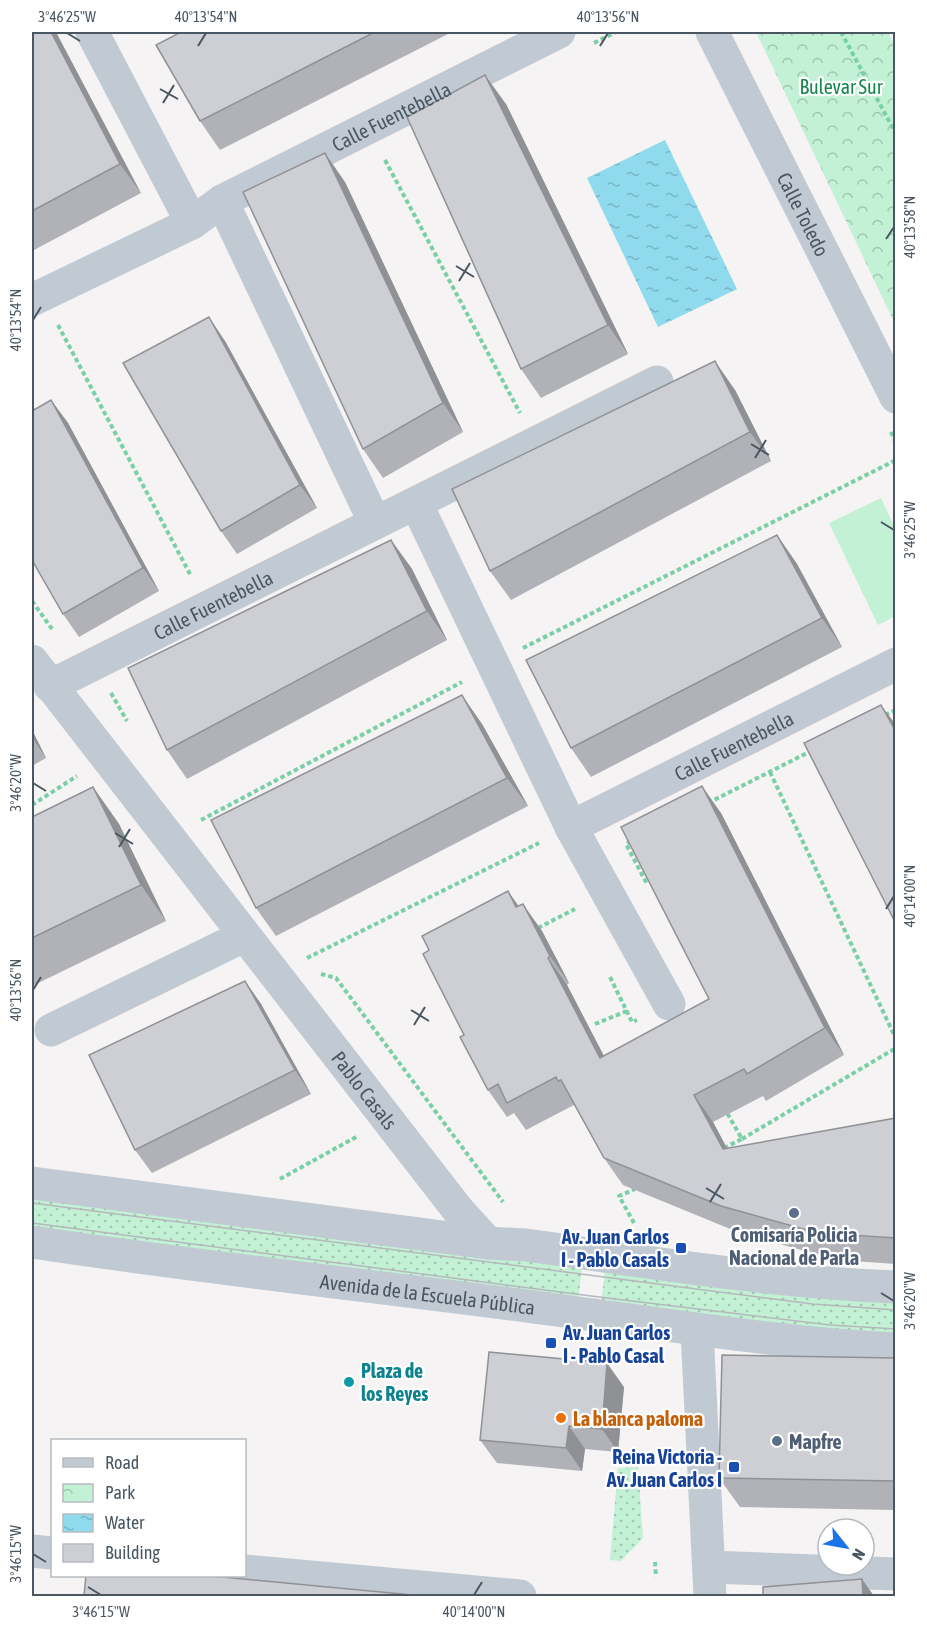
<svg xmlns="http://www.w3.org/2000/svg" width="927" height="1628" viewBox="0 0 927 1628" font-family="'Asap Condensed',sans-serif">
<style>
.grass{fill:url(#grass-dots)}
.park{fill:url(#park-crowns)}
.pitch{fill:#c3f1d5}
.water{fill:url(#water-ripples)}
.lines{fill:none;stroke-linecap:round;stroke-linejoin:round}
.path{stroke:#7ad0a6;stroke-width:4;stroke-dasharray:4.5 3;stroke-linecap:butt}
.minor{stroke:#c1cad2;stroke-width:33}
.tram{stroke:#b5b8bd;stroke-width:1.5}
.wall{fill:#b0b2b7}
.shaded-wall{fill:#909195}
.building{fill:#cdcfd5;stroke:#909195;stroke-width:1.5}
.ticks{fill:none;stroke:#4a5661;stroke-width:2}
.service-dot{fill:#5c6f8a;stroke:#fff;stroke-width:2}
.transit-dot{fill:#1a4fb4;stroke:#fff;stroke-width:2}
.culture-dot{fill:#0f9aa8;stroke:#fff;stroke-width:2}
.food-dot{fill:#e8710a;stroke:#fff;stroke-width:2}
.labels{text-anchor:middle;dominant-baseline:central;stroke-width:4.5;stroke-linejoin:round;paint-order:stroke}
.park-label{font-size:20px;fill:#17864f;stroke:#fff}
.street-label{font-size:20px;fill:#4a5661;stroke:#fff}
.service-label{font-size:20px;font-weight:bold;fill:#4e5e75;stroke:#fff}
.transit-label{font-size:20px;font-weight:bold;fill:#164399;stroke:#fff;text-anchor:end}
.culture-label{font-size:20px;font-weight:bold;fill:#0d838f;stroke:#fff;text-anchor:start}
.food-label{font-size:20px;font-weight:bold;fill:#c56008;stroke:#fff;text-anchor:start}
.neatline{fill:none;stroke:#4a5661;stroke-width:2}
.ticks-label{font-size:15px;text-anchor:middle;fill:#4a5661}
</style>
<defs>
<pattern id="grass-dots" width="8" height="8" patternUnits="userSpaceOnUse" patternTransform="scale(1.5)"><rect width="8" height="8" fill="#c3f1d5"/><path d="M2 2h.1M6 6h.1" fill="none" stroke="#a0c6b0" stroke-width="1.8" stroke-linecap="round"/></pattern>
<pattern id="park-crowns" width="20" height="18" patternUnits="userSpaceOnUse" patternTransform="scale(1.5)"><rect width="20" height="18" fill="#c3f1d5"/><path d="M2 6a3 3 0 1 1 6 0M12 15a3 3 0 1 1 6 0" fill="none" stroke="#a0c6b0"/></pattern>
<pattern id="water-ripples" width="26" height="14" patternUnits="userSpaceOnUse" patternTransform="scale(1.5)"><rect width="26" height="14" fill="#90daee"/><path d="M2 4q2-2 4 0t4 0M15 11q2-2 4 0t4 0" fill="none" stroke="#78b4c4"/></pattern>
</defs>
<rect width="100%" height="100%" fill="#f5f3f3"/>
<path class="grass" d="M32,1196L582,1268L578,1301L32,1229Z
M605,1270L895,1302V1336L601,1304Z
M638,1467L643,1538L621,1561L610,1560L618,1468Z"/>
<path class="park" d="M756,32H888L895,46V324Z"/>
<path class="pitch" d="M881,498L895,528L896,616L878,625L829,523Z"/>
<path class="water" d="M665,140L737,289L658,327L587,178Z"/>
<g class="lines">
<path class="path" d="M841,32L896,134
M594,43L616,32
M385,160L520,413
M58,325L191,576
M891,432L896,443
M32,601L52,629
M523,648L896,460
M111,693L127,721
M885,715L896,710
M770,772L896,1039
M708,803L811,751
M32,805L77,776
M201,820L462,682
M631,841L626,844L647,884
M538,928L575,909
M307,958L539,843
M321,974L336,978L503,1202
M610,977L632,1022L637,1020
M595,1024L627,1011
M742,1139L896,1048
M724,1148L742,1139L726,1111
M280,1179L358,1136
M634,1223L619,1196L635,1189
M647,1426L666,1424
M655,1562L656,1577"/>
<g class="minor">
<path d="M92,32L192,223"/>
<path id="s1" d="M712,32L896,397"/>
<path d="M222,201L375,523"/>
<path id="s2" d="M32,300L192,223L222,201L559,32"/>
<path d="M416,503L571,827L669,1004"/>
<path id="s3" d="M32,661L458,1210L488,1243"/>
<path id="s4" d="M50,686L657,382"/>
<path id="s5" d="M571,827L896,664"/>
<path d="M51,1030L244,936"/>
<path d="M32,1183L488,1243L526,1245C648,1262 772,1282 896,1287"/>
<path id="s6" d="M32,1242C203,1268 376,1286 549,1309C664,1324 779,1343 896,1349"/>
<path d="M697,1330L710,1596"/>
<path d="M32,1551L52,1553"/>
<path d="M709,1567L896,1574"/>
<path d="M244,1571L520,1596"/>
</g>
<path class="tram" d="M32,1203L813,1304L896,1310
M32,1223L591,1296L830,1325L896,1329"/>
</g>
<path class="wall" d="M32,32L141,193L34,250L32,247Z
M181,32H452L220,150L200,121Z
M506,104L628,354L541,398L521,369Z
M345,182L463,432L383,478L363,449Z
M225,341L317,508L237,554L221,531Z
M735,390L771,461L511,600L490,571Z
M51,400L68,423L159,591L79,637L63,614Z
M777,535L797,564L842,647L591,777L571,748Z
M391,540L412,569L447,640L187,779L167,750Z
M482,724L528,806L276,936L256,908Z
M32,730L46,758L32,766Z
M93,787L119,824L166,921L32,986V817Z
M721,813L844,1055L766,1101L763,1096L713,1122L727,1149L896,1118V1264L837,1260L740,1233L623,1185L604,1158L574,1105L526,1130L514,1113L507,1117L488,1090L464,1035L429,950L519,906L542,931L569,983L567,985L604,1056L709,999Z
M245,981L261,1004L311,1094L152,1173L135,1150Z
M896,1358V1510L740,1507L719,1478Z
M624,1387L618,1452L585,1449L582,1471L497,1463L480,1440Z"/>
<path class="shaded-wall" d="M51,32H56L141,193L120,164Z
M485,75L506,104L628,354L608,325Z
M325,153L345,182L463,432L443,403Z
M209,317L225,341L317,508L300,485Z
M715,361L735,390L771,461L750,432Z
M51,400L68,423L159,591L143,568Z
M777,535L797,564L842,647L822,618Z
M391,540L412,569L447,640L427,611Z
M462,695L482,724L528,806L507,778Z
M881,705L896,725V732Z
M32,730L46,758L32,737Z
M702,786L721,813L844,1055L825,1028Z
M93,787L119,824L166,921L141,885Z
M508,891L527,918L516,907Z
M523,904L542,931L569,983L550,956Z
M548,958L567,985L619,1085L600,1058Z
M245,981L261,1004L311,1094L295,1070Z
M694,1095L713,1122L742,1176L723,1149Z
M607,1363L624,1387L618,1452L602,1429Z
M569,1426L585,1449L582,1471L566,1448Z
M862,1579L874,1596H863Z"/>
<path class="building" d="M32,32H51L120,164L32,211Z
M181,32H375L200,121L156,45Z
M485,75L608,325L521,369L407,117Z
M325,153L443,403L363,449L243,192Z
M209,317L300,485L221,531L123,363Z
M715,361L750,432L490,571L452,489Z
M51,400L143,568L63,614L32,560V411Z
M777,535L822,618L571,748L526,660Z
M391,540L427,611L167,750L128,668Z
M462,695L507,778L256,908L211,820Z
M881,705L896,732V924L804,743Z
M702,786L825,1028L747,1074L744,1069L694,1095L723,1149L896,1118V1238L818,1233L721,1206L604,1158L561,1080L558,1081L556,1077L507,1103L498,1084L488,1090L460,1037L464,1035L423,954L429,950L422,936L508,891L516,907L523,904L550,956L548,958L600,1058L709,999L621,827Z
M93,787L141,885L32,938V817Z
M245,981L295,1070L135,1150L89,1055Z
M489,1352L607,1363L602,1429L569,1426L566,1448L480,1440Z
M722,1355L896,1358V1481L719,1478Z
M86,1575H202L423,1596H84Z
M862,1579L863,1596H763V1587Z"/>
<path class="ticks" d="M67,33L80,41M198,46L206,33M600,46L608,33M160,89L178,99M163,103L174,85M886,239L894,227M456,266L474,277M459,281L470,263M33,320L41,307M751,444L769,455M755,458L766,440M881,522L894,530M33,783L46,791M115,833L133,844M119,847L130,829M886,909L894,896M33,990L41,977M411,1010L429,1021M414,1025L425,1007M706,1188L724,1199M710,1202L721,1184M881,1293L894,1301M33,1554L46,1562M88,1587L101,1595M474,1595L482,1582"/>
<g class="service-dot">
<circle cx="794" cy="1213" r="6"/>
<circle cx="777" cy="1441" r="6"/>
</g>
<g class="transit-dot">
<rect x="675" y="1242" width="12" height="12" rx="3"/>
<rect x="545" y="1337" width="12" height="12" rx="3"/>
<rect x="728" y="1461" width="12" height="12" rx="3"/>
</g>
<circle class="culture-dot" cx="349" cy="1382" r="6"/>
<circle class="food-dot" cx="561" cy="1418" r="6"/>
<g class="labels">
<g class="park-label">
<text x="841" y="86">Bulevar Sur</text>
</g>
<g class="street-label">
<text stroke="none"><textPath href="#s2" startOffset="404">Calle Fuentebella</textPath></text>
<text stroke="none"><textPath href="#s1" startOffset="204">Calle Toledo</textPath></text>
<text stroke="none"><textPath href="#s4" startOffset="182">Calle Fuentebella</textPath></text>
<text stroke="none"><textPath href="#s5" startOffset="182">Calle Fuentebella</textPath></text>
<text stroke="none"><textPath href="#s3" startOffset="543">Pablo Casals</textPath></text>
<text stroke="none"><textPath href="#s6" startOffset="399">Avenida de la Escuela Pública</textPath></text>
</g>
<g class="service-label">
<text x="794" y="1234">Comisaría Policia<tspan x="794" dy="23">Nacional de Parla</tspan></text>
<text x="789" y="1441" text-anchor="start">Mapfre</text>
</g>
<g class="transit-label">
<text x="669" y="1236">Av. Juan Carlos<tspan x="669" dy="23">I - Pablo Casals</tspan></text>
<text x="563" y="1332" text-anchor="start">Av. Juan Carlos<tspan x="563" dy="23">I - Pablo Casal</tspan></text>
<text x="722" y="1456">Reina Victoria -<tspan x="722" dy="23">Av. Juan Carlos I</tspan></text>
</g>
<g class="culture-label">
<text x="361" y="1370">Plaza de<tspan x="361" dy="23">los Reyes</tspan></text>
</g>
<g class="food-label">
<text x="573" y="1418">La blanca paloma</text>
</g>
</g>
<rect width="927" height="1628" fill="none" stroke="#ffffff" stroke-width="66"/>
<rect x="51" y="1439" width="195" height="138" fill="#ffffff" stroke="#b7bbc0" stroke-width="1.5"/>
<rect x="63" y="1458" width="30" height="9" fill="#c1cad2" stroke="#b7bbc0" stroke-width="1.5"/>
<text x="105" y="1469" font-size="18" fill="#4a5661">Road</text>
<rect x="63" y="1484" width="30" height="18" fill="url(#park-crowns)" stroke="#b7bbc0" stroke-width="1.5"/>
<text x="105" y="1499" font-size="18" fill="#4a5661">Park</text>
<rect x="63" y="1514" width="30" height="18" fill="url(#water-ripples)" stroke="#b7bbc0" stroke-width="1.5"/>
<text x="105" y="1529" font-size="18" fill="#4a5661">Water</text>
<rect x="63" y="1544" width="30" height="18" fill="#cdcfd5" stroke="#b7bbc0" stroke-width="1.5"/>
<text x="105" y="1559" font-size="18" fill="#4a5661">Building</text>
<g transform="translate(846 1547) rotate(121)"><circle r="28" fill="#ffffff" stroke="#b7bbc0" stroke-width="1.5"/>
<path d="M0-4.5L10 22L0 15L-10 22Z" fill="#1a73e8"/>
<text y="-9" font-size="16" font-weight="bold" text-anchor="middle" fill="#4a5661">N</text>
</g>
<rect x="33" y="33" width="861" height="1562" class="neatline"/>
<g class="ticks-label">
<text x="67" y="22">3°46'25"W</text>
<text x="206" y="22">40°13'54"N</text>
<text x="608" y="22">40°13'56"N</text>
<text transform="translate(910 227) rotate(-90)" y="5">40°13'58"N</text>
<text transform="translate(16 320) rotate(-90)" y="5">40°13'54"N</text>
<text transform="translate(910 530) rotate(-90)" y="5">3°46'25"W</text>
<text transform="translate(16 783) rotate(-90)" y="5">3°46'20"W</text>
<text transform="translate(910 896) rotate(-90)" y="5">40°14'00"N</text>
<text transform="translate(16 990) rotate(-90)" y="5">40°13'56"N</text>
<text transform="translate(910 1301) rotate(-90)" y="5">3°46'20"W</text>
<text transform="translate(16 1554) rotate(-90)" y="5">3°46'15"W</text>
<text x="101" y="1617">3°46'15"W</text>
<text x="474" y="1617">40°14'00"N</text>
</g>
</svg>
